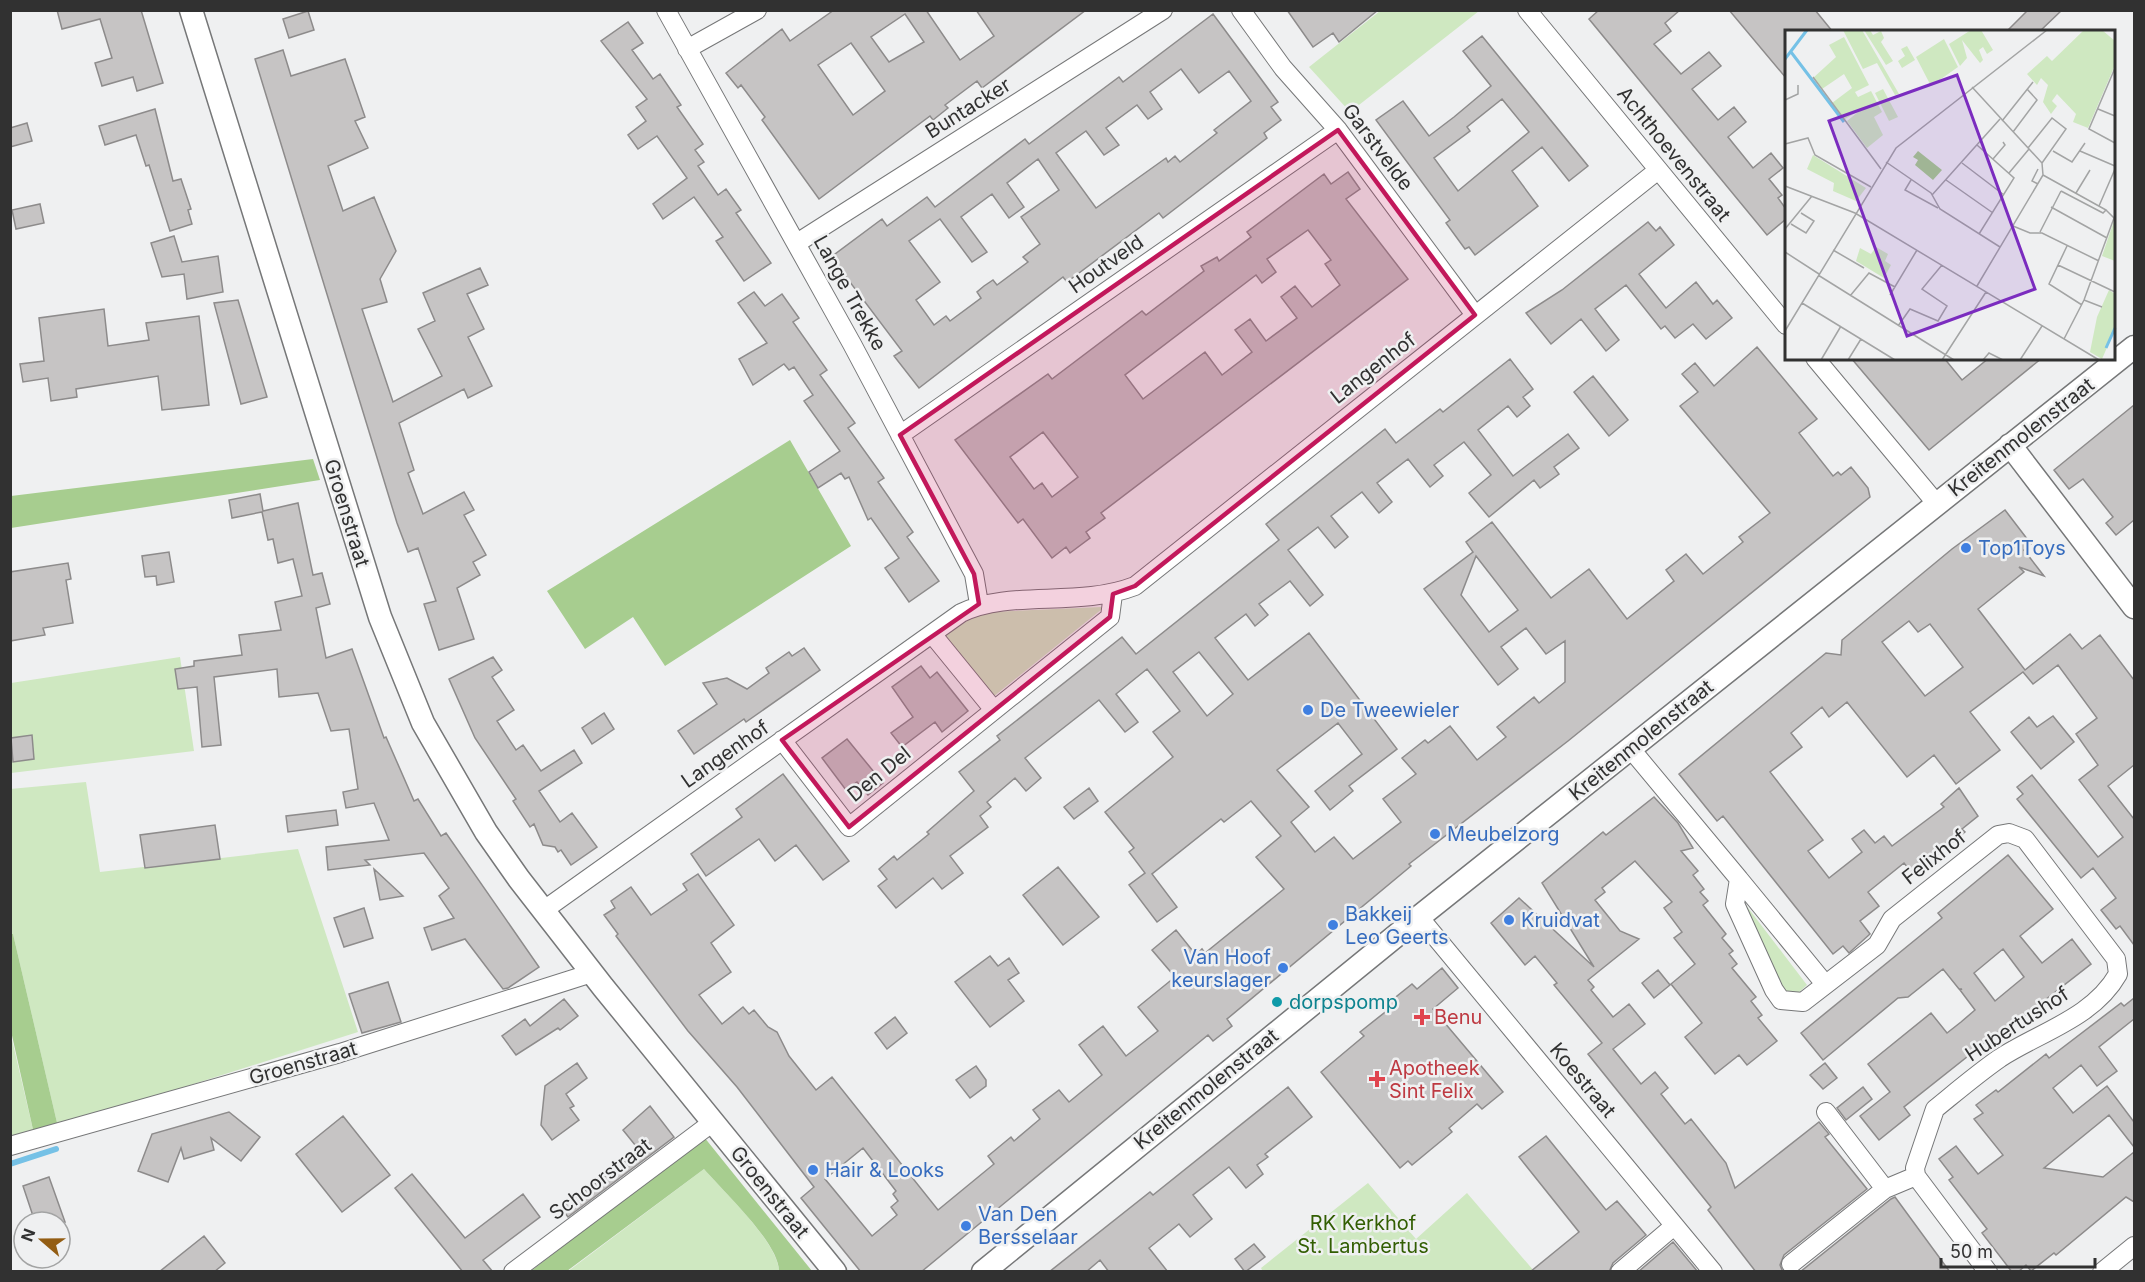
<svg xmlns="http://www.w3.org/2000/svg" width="2145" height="1282" viewBox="0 0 2145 1282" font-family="Inter,sans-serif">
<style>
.green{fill:#cfe8c1}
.forest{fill:#a7cd8f}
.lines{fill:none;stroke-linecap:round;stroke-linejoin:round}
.stream{stroke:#75c1e6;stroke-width:6}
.building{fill:#c6c4c4;stroke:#8d8b8b;stroke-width:1.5;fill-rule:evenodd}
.minor-casing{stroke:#767778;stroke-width:20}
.tertiary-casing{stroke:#767778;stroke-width:25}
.minor{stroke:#fff;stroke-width:18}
.tertiary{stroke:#fff;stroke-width:22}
.marked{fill:#c2185b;fill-opacity:0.2;stroke:#c2185b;stroke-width:4.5;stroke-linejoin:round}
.shop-dot{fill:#3f7fe0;stroke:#eff0f1;stroke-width:2}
.culture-dot{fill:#0f9aa8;stroke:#eff0f1;stroke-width:2}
.health-dot{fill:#e0444e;stroke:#eff0f1;stroke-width:2}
.labels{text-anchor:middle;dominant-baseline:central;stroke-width:5;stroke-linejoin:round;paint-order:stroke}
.street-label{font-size:20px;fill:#313131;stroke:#eff0f1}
.shop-label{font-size:20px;fill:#366cbe;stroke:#eff0f1;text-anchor:start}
.culture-label{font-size:20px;fill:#0d838f;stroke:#eff0f1;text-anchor:start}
.health-label{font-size:20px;fill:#be3a42;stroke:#eff0f1;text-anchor:start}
.park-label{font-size:20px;fill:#325e02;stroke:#eff0f1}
.inset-river{fill:none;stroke:#75c1e6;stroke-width:3}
.inset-road{fill:none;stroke:#a3a4a4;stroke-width:1.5}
.view{fill:#7b2cbf;fill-opacity:0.15;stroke:#7b2cbf;stroke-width:3}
.inset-edge{fill:none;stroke:#313131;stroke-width:3}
</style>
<rect width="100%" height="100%" fill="#eff0f1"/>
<path class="green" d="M1380,11H1479L1350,112L1309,67Z
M1101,607L1102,609L993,697L945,636L971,618L991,612Z
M180,657L194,751L11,773V683Z
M86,782L100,872L298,849L358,1032L58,1127L13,934H11L10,789Z
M1742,900L1807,985L1797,994L1785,993Z
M10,1031L34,1134L10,1142Z
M704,1169C723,1191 779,1243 779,1272H567Z
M1368,1183L1416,1239L1467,1193L1534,1271L1263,1272L1261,1268Z"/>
<path class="forest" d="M790,440L851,546L665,666L633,617L585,649L547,591Z
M313,459L320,480L11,528V496Z
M10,934H13L58,1127L34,1134L11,1031Z
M704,1137L812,1271H779C779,1243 723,1191 704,1169L567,1271H531Z"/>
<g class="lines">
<path class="stream" d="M10,1164L56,1149"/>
</g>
<path class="building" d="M57,10H141L163,83L137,91L133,77L102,86L95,63L112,58L100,19L62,29Z
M834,10H926L960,60L994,36L976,10H1086L982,88L977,81L945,105L948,108L933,120L930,116L819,199L762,120L765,117L741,85L738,88L726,73L782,29L790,41ZM905,14L924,42L889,62L871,37ZM851,43L885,91L853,115L818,65Z
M1287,10H1378L1339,42L1333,33L1313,47Z
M1599,10H1680L1665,23L1671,31L1654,44L1681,74L1709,52L1721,66L1692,89L1718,120L1734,107L1746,122L1728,137L1753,168L1771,153L1783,168L1769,179L1782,195L1778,198L1786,209V219L1767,235L1589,19Z
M1729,10H1815L1833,32H1786V78Z
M2028,10H2062L2039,32H2006Z
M308,11L314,30L289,38L283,19Z
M1213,14L1278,102L1271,107L1281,120L1264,133L1267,138L1163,218L1159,213L1067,282L1063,277L919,388L894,356L902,351L831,257L882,219L887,226L927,197L935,207L1025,139L1029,144L1119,77L1123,82ZM1181,69L1199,93L1229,71L1251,101L1214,130L1217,133L1180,162L1175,156L1168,162L1166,158L1096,208L1056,153L1086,131L1104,155L1119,145L1106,128L1137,105L1148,119L1162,109L1150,92ZM1038,159L1059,190L1021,217L1040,244L1023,257L1028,262L997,285L993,280L984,286L977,292L981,298L950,321L946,316L934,325L916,300L940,282L909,241L940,219L972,262L987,252L961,217L992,194L1009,218L1024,207L1007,183Z
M628,22L643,43L632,50L653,79L660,74L681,105L677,107L703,144L695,150L704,162L698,166L718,195L726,189L741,210L736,213L771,263L744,281L716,241L723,237L694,197L663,219L653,204L687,178L657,136L638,149L628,135L646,121L636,107L647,99L601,41Z
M1482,36L1588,166L1569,181L1542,147L1512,171L1538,206L1475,255L1469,247L1465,249L1446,223L1450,220L1376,120L1403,101L1429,136L1454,117L1491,86L1463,51ZM1502,99L1529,132L1458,191L1434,158L1470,131L1467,127Z
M283,50L291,76L345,59L365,117L355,121L368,148L328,166L343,211L374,197L396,251L380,279L387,302L362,309L393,402L442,376L418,329L435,321L423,293L480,268L488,285L467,294L484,329L468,337L492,386L468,398L464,389L399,423L414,470L408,473L423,514L464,492L474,510L464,515L486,555L473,562L480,575L457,588L474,639L439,650L424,604L436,601L418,548L408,552L397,523L255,59Z
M155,109L173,181L181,179L191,209L188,210L192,224L170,231L149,165L146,166L136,135L105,145L99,126Z
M27,123L32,141L10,147V128Z
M1348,172L1360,189L1346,199L1408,279L1101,513L1105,518L1086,532L1090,538L1070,553L1066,547L1052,558L1023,519L1018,523L955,440L1048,374L1052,379L1142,311L1146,315L1204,271L1201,266L1217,257L1219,261L1251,237L1247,232L1324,174L1331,184ZM1308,230L1331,260L1325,264L1340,285L1312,307L1295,286L1281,297L1297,318L1266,341L1250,319L1235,330L1252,352L1222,375L1205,352L1143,399L1125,375L1256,275L1262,283L1276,272L1267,259ZM1043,432L1078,477L1052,497L1042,483L1034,489L1010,457Z
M40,204L44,223L16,229L12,210Z
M1648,222L1656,231L1660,227L1674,245L1639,274L1666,308L1696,282L1713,304L1717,300L1732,318L1706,339L1693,324L1675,338L1665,326L1661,329L1626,285L1595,309L1619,340L1606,351L1581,319L1551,344L1526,313L1562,290Z
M174,236L182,262L218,256L223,292L187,299L184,274L162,277L151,243Z
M754,292L765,306L782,294L799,318L793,322L827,370L820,375L855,423L848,428L884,478L878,482L913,532L907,537L939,581L909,602L885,568L899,558L871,518L868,520L849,477L845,479L841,473L818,488L809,472L840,451L804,401L813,395L794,367L789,370L784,364L753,385L739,359L767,343L738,303Z
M238,300L267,397L241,404L214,303Z
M104,309L108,346L149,340L146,323L199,316L209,405L162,410L158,376L76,389L77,397L51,401L48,378L23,382L20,364L44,361L39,318Z
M1757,347L1817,419L1799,433L1833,476L1838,472L1841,475L1851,467L1868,488L1870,497L1568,741L1409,864L1411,866L1227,1019L1232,1026L1213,1041L1208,1035L921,1272H861L801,1198L814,1187L737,1087L688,1031L616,936L618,934L604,915L615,908L611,901L631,887L651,915L687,890L683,884L698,874L734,925L711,943L731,972L699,995L722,1024L743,1007L749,1014L754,1010L768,1027L777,1032L789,1056L816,1090L832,1077L938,1210L994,1164L988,1156L1011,1137L1014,1141L1040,1119L1033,1110L1059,1090L1069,1102L1102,1075L1079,1045L1103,1026L1126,1056L1158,1031L1138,1007L1175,977L1152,950L1176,930L1196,955L1202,949L1205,953L1284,889L1256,857L1281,836L1251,801L1224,822L1221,819L1152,874L1177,907L1157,922L1129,885L1145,873L1129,852L1134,848L1105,812L1173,757L1153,732L1180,711L1147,669L1116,694L1138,722L1125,732L1099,700L1025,758L1041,778L1026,791L1015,778L987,802L991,807L980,816L988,827L950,856L963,873L942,889L933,878L896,908L878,886L887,879L879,869L894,856L897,860L929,834L927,832L974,791L959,772L1000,740L997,736L1122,637L1136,654L1279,540L1266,524L1385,429L1396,443L1440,409L1443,412L1510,359L1533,389L1523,397L1530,406L1517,417L1508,406L1478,430L1513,476L1568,434L1579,448L1554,467L1559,474L1540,488L1534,480L1489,517L1469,493L1491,475L1464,442L1434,465L1443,476L1430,487L1408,459L1377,483L1392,502L1379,513L1362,492L1331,516L1348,537L1335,548L1318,527L1288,550L1323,595L1310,606L1290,581L1259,604L1268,615L1255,626L1246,614L1215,638L1248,680L1309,633L1397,749L1349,786L1353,791L1330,810L1315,791L1362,754L1338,723L1277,770L1309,807L1291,822L1315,852L1334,837L1353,859L1401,822L1383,799L1416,774L1402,758L1425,740L1428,743L1450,726L1477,760L1506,737L1497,727L1534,697L1539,703L1565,682V641L1546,654L1526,628L1501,647L1518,669L1498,685L1424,589L1473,552L1466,542L1492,522L1551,598L1589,569L1627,619L1674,581L1666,570L1686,554L1703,574L1743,542L1739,537L1770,513L1680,406L1698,392L1682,374L1695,363L1714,386ZM1476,556L1518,610L1489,632L1461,595ZM1199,652L1233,694L1207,716L1173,672ZM863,1148L896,1191L893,1194L898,1201L891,1207L897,1215L872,1236L825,1179Z
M1851,358H1944L1962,380L1989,358H2042L1929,450Z
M1593,376L1628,420L1609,436L1574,392Z
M2134,405V520L2116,535L2106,523L2113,517L2083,479L2069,489L2054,470Z
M260,494L263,511L298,503L313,575L322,573L330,604L316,608L326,658L352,649L384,738L386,737L414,801L418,799L441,836L446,833L539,967L508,988L503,989L465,939L432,950L424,928L454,918L439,896L449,888L424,853L365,860L370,865L328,870L326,847L389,840L374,803L346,808L343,792L358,789L349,729L331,731L318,693L279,697L277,669L214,677L221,745L202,747L197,687L178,689L175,669L194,666V661L242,655L239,635L281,630L275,602L302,596L293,559L278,563L273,539L268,540L262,512L232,518L229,500Z
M2005,510L2031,544L2024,550L2044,576L2019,567L2024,572L1978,609L2025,670L2070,634L2082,649L2100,635L2134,680V765L2108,786L2134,819V945L2120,926L2116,929L2101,910L2116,898L2093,868L2081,878L2017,799L2023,794L2017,787L2032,775L2098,857L2123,837L2079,780L2098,765L2076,734L2097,718L2058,665L2033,684L2023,672L1970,712L2000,750L1956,784L1934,755L1907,777L1847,702L1829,717L1822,707L1791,733L1802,747L1770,772L1823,840L1808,851L1829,878L1862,852L1852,839L1864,830L1875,843L1884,836L1892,846L1944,807L1941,804L1959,788L1978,816L1962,829L1965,832L1913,874L1904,863L1868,892L1879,906L1860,921L1870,934L1849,953L1843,946L1833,954L1723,816L1717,821L1679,774L1826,653L1841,655L1842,640L1952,549ZM1909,621L1918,632L1930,624L1963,667L1925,696L1882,642Z
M169,552L174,582L157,585L156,576L145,577L142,556Z
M68,563L71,579L66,580L73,623L43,628L45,635L10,641V572Z
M804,648L820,670L746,722L744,719L694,754L678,731L717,704L703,683L727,678L747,689L769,673L766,668L789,652L792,656Z
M493,657L502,670L492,677L514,710L497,721L516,750L523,745L541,771L574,750L582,763L539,791L560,822L572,813L597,847L571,865L561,850L558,852L555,847L543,845L534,824L530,827L513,801L516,799L475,738L449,679Z
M921,666L930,678L937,672L968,711L942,732L935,722L902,747L891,733L913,717L892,687Z
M604,713L614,729L592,744L582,728Z
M2053,716L2074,742L2041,769L2011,732L2029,717L2037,727Z
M32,735L34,759L13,762L11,738Z
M847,739L883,783L868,795L857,782L846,790L822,758Z
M783,774L849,861L823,880L796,845L775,861L759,839L706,876L691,854L742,817L736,809Z
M1089,788L1098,801L1074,819L1064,807Z
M1654,797L1678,823L1693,848L1681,851L1698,871L1693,875L1704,889L1700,892L1708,901L1703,905L1726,934L1722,938L1733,951L1729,954L1737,964L1732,968L1756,997L1751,1001L1762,1015L1758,1018L1777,1041L1747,1065L1739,1055L1715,1074L1685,1037L1702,1023L1671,984L1695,964L1674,938L1682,932L1664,908L1672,902L1635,861L1602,888L1605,892L1595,900L1620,931L1639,939L1588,980L1594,987L1591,990L1613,1017L1629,1004L1645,1024L1613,1049L1641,1084L1655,1072L1668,1088L1661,1094L1685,1124L1691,1119L1726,1163L1735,1188L1819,1122L1829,1134L1825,1137L1867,1189L1784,1255L1780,1265L1783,1272H1756L1708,1210L1711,1207L1588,1054L1602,1043L1554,985L1557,983L1535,956L1525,965L1491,923L1519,898L1594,967L1542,883L1603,832L1606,835Z
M336,810L338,825L288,832L286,816Z
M215,825L220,859L145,868L140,835Z
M2008,855L2053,909L2020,936L2042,963L2072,939L2091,964L2013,1025L2011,1022L1904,1107L1910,1115L1879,1140L1860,1116L1890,1092L1868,1064L1931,1013L1947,1033L1961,1022L1975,1010L1960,990L1962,989H1959L1943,969L1908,997L1898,998L1823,1060L1801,1033L1942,918L1938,913ZM2003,949L2024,977L1995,1001L1974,973Z
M1058,867L1099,917L1063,945L1023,895Z
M374,869L403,896L380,900Z
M364,908L373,938L344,947L334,918Z
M990,956L998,966L1009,958L1019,973L1008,980L1024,1001L990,1027L955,982Z
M1442,968L1458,988L1433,1009L1503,1092L1482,1109L1477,1104L1449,1128L1452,1132L1412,1165L1408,1161L1400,1168L1321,1072L1364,1036L1360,1032L1389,1009L1386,1005L1412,984L1417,989Z
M1658,970L1670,985L1654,998L1642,983Z
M388,982L401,1022L362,1033L349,994Z
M2134,998V1019L2099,1047L2117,1071L2097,1086L2081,1065L2053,1088L2073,1113L2107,1086L2134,1122V1147L2109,1115L2044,1168L2103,1177L2134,1152V1202L2126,1197L2056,1255L2054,1253L2031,1271L2026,1265L2018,1272H2012L1982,1233L1987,1229L1949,1180L1953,1177L1939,1159L1956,1146L1978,1174L2003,1155L1974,1119L1983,1113L1976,1105L1996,1090L1998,1092L2046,1054L2049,1058L2121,1003L2124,1006Z
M564,999L578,1016L560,1030L558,1028L516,1055L502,1036L525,1019L530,1026Z
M895,1017L907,1033L887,1049L875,1033Z
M577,1063L587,1078L566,1094L574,1106L570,1108L579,1120L552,1140L541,1125L545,1086Z
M1825,1063L1837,1078L1823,1089L1810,1075Z
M976,1066L986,1080V1086L970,1098L956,1080Z
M1288,1087L1312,1117L1265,1154L1268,1157L1257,1165L1263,1174L1246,1188L1229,1167L1193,1195L1212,1219L1190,1237L1179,1224L1149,1248L1168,1272H1109L1100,1260L1086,1272H1049L1150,1192L1153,1195Z
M1863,1087L1872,1099L1846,1120L1837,1108Z
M650,1106L674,1137L568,1217L561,1208L640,1151L623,1130Z
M229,1112L260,1137L241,1161L211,1138L214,1150L184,1159L181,1148L168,1182L138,1171L152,1134Z
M343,1116L390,1175L342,1212L296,1154Z
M1546,1136L1606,1210L1617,1201L1646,1235L1613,1263L1609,1272H1530L1579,1232L1519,1157Z
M412,1174L465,1238L523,1194L540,1217L483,1260L493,1272H463L395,1188Z
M49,1177L65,1222H35L23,1186Z
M1895,1197L1950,1272H1800L1891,1199Z
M204,1236L225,1263L214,1272H159Z
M1673,1242L1698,1272H1638Z
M1254,1244L1265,1257L1245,1272L1235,1259Z"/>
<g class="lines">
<g class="minor-casing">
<path id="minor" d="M666,10L852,344L974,574L979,604
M1241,10L1283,68L1338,130L1475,315
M1527,10L1786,325
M687,49L757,10
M797,243L1163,10
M1815,358L1936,503
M900,435L1338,130
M932,634L994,710
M782,740L849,827L1110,617L1113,594
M1630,748L1739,879L1735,904L1774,990L1781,1000L1803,1002L1877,945L1892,919L1998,835L2009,833L2025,839L2116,959L2118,974C2093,1018 2040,1032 2000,1058C1977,1074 1956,1092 1935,1109L1915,1168L1916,1176L1988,1272
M1739,879L1825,984
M544,910L961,613C1010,589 1078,608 1135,586L1657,171
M1419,917L1713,1272
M1826,1112L1885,1189
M10,1146L340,1053L592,973
M1791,1264L1885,1189L1916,1176
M513,1272L713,1122
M1620,1272L1674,1226
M2102,1272L2134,1246"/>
</g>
<g class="tertiary-casing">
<path id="tertiary" d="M191,10L380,617L423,723L486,832L519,879L603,987L835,1272
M2010,445L2134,607
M983,1272L1419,917L2134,347"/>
</g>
<use href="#minor" class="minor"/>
<use href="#tertiary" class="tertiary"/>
</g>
<path class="marked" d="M1338,130L1475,315L1135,586L1113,594L1110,617L849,827L782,740L979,604L974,574L900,435Z"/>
<g class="shop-dot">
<circle cx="1966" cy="548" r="6"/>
<circle cx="1308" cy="710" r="6"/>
<circle cx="1435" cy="834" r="6"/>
<circle cx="1509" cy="920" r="6"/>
<circle cx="1333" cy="925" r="6"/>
<circle cx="1283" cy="968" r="6"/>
<circle cx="813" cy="1170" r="6"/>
<circle cx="966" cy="1226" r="6"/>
</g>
<circle class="culture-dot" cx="1277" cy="1002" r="6"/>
<g class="health-dot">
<path d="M1419 1008h6v6h6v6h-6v6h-6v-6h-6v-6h6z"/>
<path d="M1374 1070h6v6h6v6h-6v6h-6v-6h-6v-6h6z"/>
</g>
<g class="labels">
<g class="street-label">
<text transform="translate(968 108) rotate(-32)">Buntacker</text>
<text transform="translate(1378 147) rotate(53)">Garstvelde</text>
<text transform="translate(1674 154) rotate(51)">Achthoevenstraat</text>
<text transform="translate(1106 264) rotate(-35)">Houtveld</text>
<text transform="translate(850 293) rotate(61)">Lange Trekke</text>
<text transform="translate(1373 368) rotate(-38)">Langenhof</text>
<text transform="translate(2021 437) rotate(-38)">Kreitenmolenstraat</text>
<text transform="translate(347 513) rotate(73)">Groenstraat</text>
<text transform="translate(1641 740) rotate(-39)">Kreitenmolenstraat</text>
<text transform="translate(725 754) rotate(-35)">Langenhof</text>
<text transform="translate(879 774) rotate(-39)">Den Del</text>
<text transform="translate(1934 857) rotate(-38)">Felixhof</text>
<text transform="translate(2017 1024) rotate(-33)">Hubertushof</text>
<text transform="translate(303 1063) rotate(-16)">Groenstraat</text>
<text transform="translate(1583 1080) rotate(50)">Koestraat</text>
<text transform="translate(1206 1089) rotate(-39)">Kreitenmolenstraat</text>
<text transform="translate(600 1179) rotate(-37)">Schoorstraat</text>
<text transform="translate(770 1192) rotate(51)">Groenstraat</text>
</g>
<g class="shop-label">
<text x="1978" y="548">Top1Toys</text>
<text x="1320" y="710">De Tweewieler</text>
<text x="1447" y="834">Meubelzorg</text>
<text x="1345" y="914">Bakkeij<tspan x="1345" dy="23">Leo Geerts</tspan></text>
<text x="1521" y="920">Kruidvat</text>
<text x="1271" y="957" text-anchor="end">Van Hoof<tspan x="1271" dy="23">keurslager</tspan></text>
<text x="825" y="1170">Hair &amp; Looks</text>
<text x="978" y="1214">Van Den<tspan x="978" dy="23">Bersselaar</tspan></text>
</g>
<g class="culture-label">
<text x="1289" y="1002">dorpspomp</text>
</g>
<g class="health-label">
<text x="1434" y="1017">Benu</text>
<text x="1389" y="1068">Apotheek<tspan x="1389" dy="23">Sint Felix</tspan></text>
</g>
<g class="park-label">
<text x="1363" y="1223">RK Kerkhof<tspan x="1363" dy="23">St. Lambertus</tspan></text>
</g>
</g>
<g transform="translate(1785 30)">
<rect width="330" height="330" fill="#eff0f1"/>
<path d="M58,0H77L114,64L110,65L92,33L78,39ZM79,0H85L88,5L96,1L99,8L96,12L108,31L101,35ZM186,0H196L208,20L202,24L198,17L194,20L198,30L195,33L177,10L182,28L175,36L164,14ZM299,0H317L330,11V35L303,98L288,92L291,84L272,64L267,71L272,76L266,84L258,72L263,55L256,48L252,55L242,44L262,26L267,31ZM59,7L84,55L70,62L73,67L86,61L97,82L89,87L98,105L82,118L62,91L78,78L60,89L47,73L67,58L59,44L37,59L28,48L51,27L44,15ZM159,9L173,37L146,56L131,27ZM122,16L130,30L117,38L113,31L120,26L116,19ZM98,59L113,87L104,91L90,63ZM28,125L81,158L71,171L48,161L49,153L22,139ZM330,188V231L317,226ZM91,217L103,224L100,231L106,235L99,248L71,231L75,218L86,224ZM324,260L330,264V299L317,329L305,322L312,287Z" fill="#cfe8c1"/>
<path d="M133,121L157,140L148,150L130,135L133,130L128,127Z" fill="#a7cd8f"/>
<path class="inset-river" d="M6,22L59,92M0,29L22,0M321,318L330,298"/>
<path class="inset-road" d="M330,38L304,99L330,113M28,47L96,139M187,57L257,133L258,145L192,256M0,70L13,64V55M313,79L330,86M217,91L248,52M228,102L252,70L242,59M0,114L23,108L30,125L86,157M192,115L229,148L194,204M243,118L267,88L281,99L257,133M268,121L287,132L300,113M295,121L330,136M208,129L220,115L218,112M101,132L146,163L155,179L215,217M177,133L219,165M224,143L244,119M258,145L321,180L318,183L276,161M126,150L120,160L153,178M161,150L208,183M253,154L247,151L253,139M0,156L70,183L314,330M291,163L305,140M147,165L215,89M314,176L330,139M266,177L322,208M6,194L21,203L29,191L16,183M228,196L245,203H257L314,231M0,199L27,166M255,202L276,161M282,216L264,254L297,275M48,220L79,238M0,222L34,244M273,235L330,262M33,245L169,330M105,265L132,220M65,266L84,243L110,257M299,270L317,277M17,273L110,330M113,296L125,279L153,291L162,276L137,259L157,235M0,301L111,118L262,0M279,309L299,270L329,188L321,180M36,330L56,296M63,330L76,309M157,330L201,262M198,330L204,323L218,330M235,330L257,296"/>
<path class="view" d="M172,45L250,259L122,306L44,91Z"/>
<rect width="330" height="330" class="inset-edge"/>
</g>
<rect width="2145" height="1282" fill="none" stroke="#313131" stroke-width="24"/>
<g transform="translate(42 1240) rotate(290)"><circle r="28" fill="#eff0f1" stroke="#a3a4a4" stroke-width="1.5"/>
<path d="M0-4.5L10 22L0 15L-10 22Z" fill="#935d13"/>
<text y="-9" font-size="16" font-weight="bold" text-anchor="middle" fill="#313131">N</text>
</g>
<path d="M1941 1258v9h154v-9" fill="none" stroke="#313131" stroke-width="3"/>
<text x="1950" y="1258" font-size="18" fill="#313131" stroke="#eff0f1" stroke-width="4.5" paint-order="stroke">50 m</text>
</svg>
